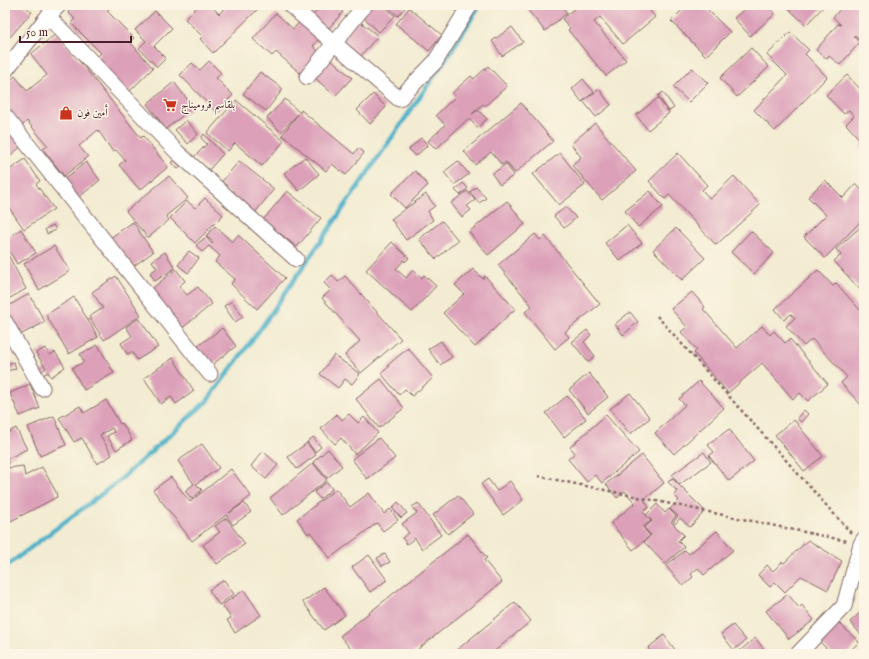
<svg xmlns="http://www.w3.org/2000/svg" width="869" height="659" viewBox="0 0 869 659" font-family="'IM FELL English',Amiri,serif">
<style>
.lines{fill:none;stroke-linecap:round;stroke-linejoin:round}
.stream{stroke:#49b1c8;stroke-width:4.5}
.building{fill:#dca0b9}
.minor-casing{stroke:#856765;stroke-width:17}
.path{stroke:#856765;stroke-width:2.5;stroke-dasharray:3 3;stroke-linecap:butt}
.minor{stroke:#fff;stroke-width:15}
.labels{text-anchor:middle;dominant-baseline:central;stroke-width:3;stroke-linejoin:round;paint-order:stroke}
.poi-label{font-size:11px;fill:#4a1f2b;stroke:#fcf5e5;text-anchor:start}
</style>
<rect width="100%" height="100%" fill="#fcf5e5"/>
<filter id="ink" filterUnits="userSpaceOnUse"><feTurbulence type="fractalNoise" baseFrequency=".025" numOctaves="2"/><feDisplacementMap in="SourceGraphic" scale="8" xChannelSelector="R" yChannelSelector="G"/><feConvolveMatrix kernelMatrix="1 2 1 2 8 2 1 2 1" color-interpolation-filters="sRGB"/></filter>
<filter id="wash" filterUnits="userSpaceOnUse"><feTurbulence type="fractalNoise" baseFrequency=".012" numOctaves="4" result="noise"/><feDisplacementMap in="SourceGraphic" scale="16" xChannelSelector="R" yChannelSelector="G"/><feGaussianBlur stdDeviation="0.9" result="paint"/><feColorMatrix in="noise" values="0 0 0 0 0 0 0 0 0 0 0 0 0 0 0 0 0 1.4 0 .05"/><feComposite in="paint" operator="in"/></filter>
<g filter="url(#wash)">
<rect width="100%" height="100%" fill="#f3ecd2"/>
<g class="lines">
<path class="stream" d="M5,567L119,481L207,401L261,328L448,56L480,5"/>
</g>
<g id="blocks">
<path class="building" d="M5,5H24L32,12L10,37L5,33Z
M75,5H113L107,11L134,38L130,42L153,68L127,94L94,60L101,53L71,23L75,19L68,12Z
M199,5H211L219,14L228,5H259L260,7L213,53L200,39L203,37L185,19Z
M322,5H335L343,12L313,46L319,52L300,73L276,52L272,56L253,39L276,13L293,29L309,12L313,15Z
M365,5H384L395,16L379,32L358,12Z
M386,5H402L405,8L398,16Z
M530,5H561L567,13L545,31L526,8Z
M573,5H645L655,17L623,44L600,17L594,22L626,60L606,76L568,30L570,28L562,19L575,8Z
M687,5H703L730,32L706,56L671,21Z
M749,5H767L775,14L750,36L734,18Z
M785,5H825L806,25Z
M844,5H862L864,7V41L862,43L855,36L854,37L860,42L840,65L829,56L827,59L816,50L838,24L841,25L833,17Z
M409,8L442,35L429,51L396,24Z
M155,11L172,28L154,46L166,58L157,67L139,48L146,41L135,30Z
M358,20L378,36L357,60L338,43Z
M512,27L523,42L502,56L492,41Z
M790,32L809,50L805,54L827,77L775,131L754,110L787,75L767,55Z
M57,33L141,138L143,136L168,167L140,190L119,165L125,160L116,150L113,152L98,130L79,146L88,157L64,176L43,149L48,146L27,121L22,126L5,105V85L15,76L27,91L47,75L31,54Z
M751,48L769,67L737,97L720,78Z
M330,58L352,78L335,96L313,76Z
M209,61L221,73L216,78L233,95L216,112L180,75L192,63L200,70Z
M488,66L507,86L485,106L483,104L472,114L478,110L487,119L477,128L469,118L436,149L428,141L445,125L436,115L455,97L452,93L471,76L474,79Z
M692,68L708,83L689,102L673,87Z
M260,72L283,89L266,111L243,94Z
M847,75L864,93V151L860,146L863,143L846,124L854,116L849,110L844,114L826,95Z
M583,79L594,92L582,102L572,89Z
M174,82L193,107L166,129L147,104Z
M599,89L611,105L596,117L583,101Z
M663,92L674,108L669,111L658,96Z
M373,94L386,107L370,124L357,110Z
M658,98L669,113L648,130L636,115Z
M285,99L300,113L301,110L354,154L358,148L364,153L346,175L332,164L326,171L282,135L298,114L281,132L267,118Z
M236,100L284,141L262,166L235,143L228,151L207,133Z
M521,103L553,141L515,173L506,162L502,165L491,152L475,165L464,151Z
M186,120L198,134L188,144L175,130Z
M5,121L23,145L5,160Z
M595,123L636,171L602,200L572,165L581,157L571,144Z
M204,134L223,154L208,171L194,157L207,144L201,138Z
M421,138L428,145L416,156L409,149Z
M560,153L585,185L559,205L533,174Z
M678,153L707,185L702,190L710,199L734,176L760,205L716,245L669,195L665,199L649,181Z
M176,157L183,163L178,169L171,163Z
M305,157L319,174L299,191L284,173Z
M25,159L40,181L36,184L54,209L24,229L5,202V191L7,190L5,187V173Z
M239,161L274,189L254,214L219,185Z
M458,161L469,174L454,185L444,172Z
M86,162L100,180L77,199L62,181Z
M506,164L514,175L500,185L492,174Z
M415,171L428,185L405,208L391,194Z
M169,176L188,198L166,216L169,220L148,238L126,211Z
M825,180L843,198L856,184L864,193V218L825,258L804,237L826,215L808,197Z
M463,183L468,188L460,195L455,190Z
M476,187L486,198L479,203L470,192Z
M287,191L321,218L297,247L263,220Z
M467,191L475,200L467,206L471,210L462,217L451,203Z
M650,191L663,207L638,227L625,211Z
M426,194L435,206L428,211L433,220L406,240L391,219Z
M205,198L223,215L195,243L170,218L187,201L195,208Z
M507,201L525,224L488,255L469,232Z
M566,207L576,218L564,228L554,216Z
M442,221L458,240L436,259L419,239Z
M133,222L153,252L131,268L110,238Z
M864,224V292L863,293L834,261L841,255L836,249Z
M53,225L56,230L47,234L45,229Z
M627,225L642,243L620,261L605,243Z
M215,226L232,242L238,235L285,278L257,309L231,284L235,279L215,262L220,256L209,246L202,252L196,245L206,237L212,244L213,242L206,236Z
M676,228L705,258L682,280L653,250Z
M21,229L36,253L17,264L5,244V240Z
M751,231L774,253L754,274L731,252Z
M535,234L540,240L545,236L600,304L565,332L569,337L555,349L525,312L532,306L498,265Z
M392,242L409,258L405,262L404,260L396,269L406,278L413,270L422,278L424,275L436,286L412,312L366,270Z
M54,246L70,271L39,290L24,264Z
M5,249L26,289L5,301Z
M189,251L199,258L188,273L178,265Z
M165,252L175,268L155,281L150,273L157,268L152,261Z
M176,269L185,281L179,286L187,295L198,287L212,304L180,330L149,291Z
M473,269L483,279L485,276L515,309L475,347L443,313L464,294L455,285Z
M818,270L833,286L836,283L860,310L864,306V339L859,344L860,346L864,344L863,407L841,383L847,377L812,339L804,346L786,326L795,318L791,314L784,320L775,309Z
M332,275L338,282L345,276L401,339L361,373L345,355L360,341L322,298L331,290L324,283Z
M116,276L141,315L104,340L89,317L103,308L92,292Z
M692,292L705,307L703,309L737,348L762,326L770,335L774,331L785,343L790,339L828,384L808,401L800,393L793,399L762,363L728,393L694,353L697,350L681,332L687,327L671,309Z
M29,294L45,322L18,336L5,312V308Z
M74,297L98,337L69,354L46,315Z
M232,301L243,317L235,322L224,306Z
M630,312L638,322L623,335L615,324Z
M139,318L158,347L137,360L132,352L127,354L121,343L132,336L126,327Z
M222,328L236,346L208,368L194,349Z
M587,330L591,335L584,342L595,356L588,362L572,342Z
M441,341L452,357L440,365L428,349Z
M98,345L114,373L84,390L72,368L84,362L80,354Z
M45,348L50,355L55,352L65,367L51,377L48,372L40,377L38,374L46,368L36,353Z
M408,348L433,378L412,396L405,389L399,395L381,373L389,367L388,365Z
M334,355L360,374L352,384L345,379L338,388L320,374Z
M173,358L194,391L176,404L171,397L161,404L144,378Z
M14,362L16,369L5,371V364Z
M589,373L608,397L588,413L569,390Z
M381,379L404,408L379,428L356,399Z
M699,381L724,408L674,454L655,433L685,405L679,399Z
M30,384L40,408L20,416L10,393Z
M630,393L650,418L630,434L610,409Z
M567,396L586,419L564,437L546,413Z
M106,400L120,424L122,423L132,440L116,450L107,436L114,432L112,428L100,435L112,455L97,464L82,438L74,442L59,418L80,406L84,413Z
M804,410L808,414L801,422L797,418Z
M337,414L342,420L349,414L358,423L364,417L378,433L355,454L341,438L335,444L321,429Z
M606,415L639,452L602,483L595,475L587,482L568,459L575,453L570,447Z
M54,416L66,445L40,456L28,427Z
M794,420L823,456L804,471L775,435Z
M16,428L27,449L7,459L9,468L23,466L25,476L42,467L56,492L57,497L9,522L5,511V503L9,501L5,494V434Z
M729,429L754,461L729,481L709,456L714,452L708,445Z
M313,437L321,447L315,452L307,442Z
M379,438L395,458L367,479L352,459Z
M307,443L316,455L297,469L288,457Z
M202,444L219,468L196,484L202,490L192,499L185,491L194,484L178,461Z
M328,449L342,466L327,478L313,462Z
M263,451L278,465L266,479L251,466Z
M704,452L711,462L679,485L672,475Z
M642,455L664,483L644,500L649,507L643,512L651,521L643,527L650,536L633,550L611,523L635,503L625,491L617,498L606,484Z
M313,463L327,480L283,515L270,498Z
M231,469L251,496L229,513L244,503L251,512L233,525L226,515L192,541L153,490L171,477L190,502Z
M672,478L705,511L690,527L680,518L675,524L673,522L678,516L670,509L679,500L674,495L677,491L668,482Z
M488,479L497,491L510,481L523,500L503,515L481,484Z
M327,482L332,489L320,499L314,492Z
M336,489L350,507L369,493L384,514L390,509L398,520L383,531L377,523L330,558L310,532L308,534L297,519Z
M458,495L473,514L448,534L433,515Z
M398,502L407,513L401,518L392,508Z
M418,503L441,535L422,549L415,538L407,544L402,538L409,533L402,524L417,513L412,507Z
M657,504L665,513L669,509L676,516L671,522L684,535L678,541L684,547L665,564L644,542L651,535L644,528L652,521L646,515Z
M226,518L245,544L217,564L203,545L220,532L215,526Z
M717,531L733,550L704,575L698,568L691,574L693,577L683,586L666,566L685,550L689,554Z
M468,534L487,558L484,560L502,582L412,654H355L340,636Z
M808,540L842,561L828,590L801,576L785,592L775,582L770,587L758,575L767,565L773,571L782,562L784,563Z
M385,554L390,562L382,566L377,558Z
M369,555L387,580L370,592L352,567Z
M224,580L234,594L219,605L209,590Z
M324,587L345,615L324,630L303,602Z
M244,590L261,615L235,633L227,620L231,618L222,605Z
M788,594L799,608L802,605L814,620L789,639L766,611Z
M515,602L531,621L491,654H452Z
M864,609V638L850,622Z
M839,623L859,642L847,654H832L820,642Z
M733,625L746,640L734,650L721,634Z
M664,635L676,651L672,654H653L648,648Z
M755,638L768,654H736Z"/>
</g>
</g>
<g filter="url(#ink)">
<use href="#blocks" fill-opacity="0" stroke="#856765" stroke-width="1"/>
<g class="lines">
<g class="minor-casing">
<path id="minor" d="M290,5L399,99L435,62L470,5
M48,16L177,152L296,259
M5,71L48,16L59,5
M307,77L365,5
M5,116L210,374
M5,322L42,388
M798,654L844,606L861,544L864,539"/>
</g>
<path class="path" d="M657,316L851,533
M538,476L847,541"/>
<use href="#minor" class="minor"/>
</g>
</g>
<defs>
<g id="supermarket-bare" transform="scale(1.08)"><path d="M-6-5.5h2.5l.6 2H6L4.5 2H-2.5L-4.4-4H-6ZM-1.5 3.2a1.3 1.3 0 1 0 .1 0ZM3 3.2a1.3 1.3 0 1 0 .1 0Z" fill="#c8321e" stroke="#fcf5e5" stroke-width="2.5" paint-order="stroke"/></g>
<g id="shop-bare" transform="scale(1.08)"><path d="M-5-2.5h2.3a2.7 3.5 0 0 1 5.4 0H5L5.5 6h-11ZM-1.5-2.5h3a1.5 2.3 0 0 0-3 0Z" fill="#c8321e" stroke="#fcf5e5" stroke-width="2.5" paint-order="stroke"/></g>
</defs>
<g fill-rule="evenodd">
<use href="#supermarket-bare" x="170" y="105"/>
<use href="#shop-bare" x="66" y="113"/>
</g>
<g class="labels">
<g class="poi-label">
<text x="181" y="105">بلقاسم قروميناج</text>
<text x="77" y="113">أمين فون</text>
</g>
</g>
<rect width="869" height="659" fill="none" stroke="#fcf5e5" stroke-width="20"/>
<path d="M20 36v6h111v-6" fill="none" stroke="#4a1f2b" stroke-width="2"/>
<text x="26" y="36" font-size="12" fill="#4a1f2b" stroke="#fcf5e5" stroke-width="3" paint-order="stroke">50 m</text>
</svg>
